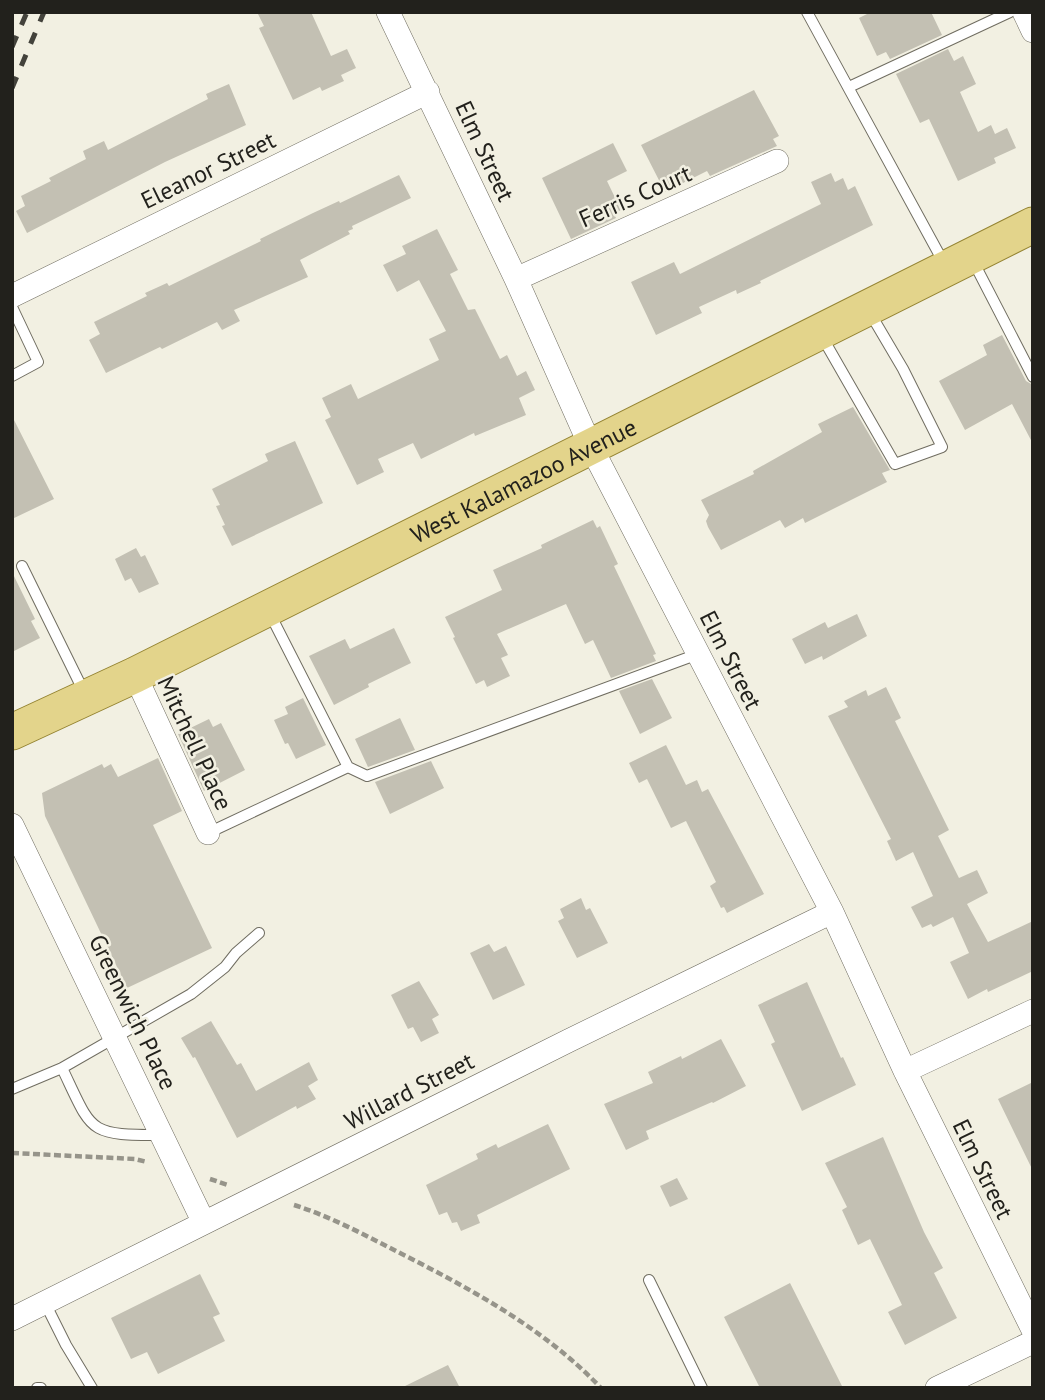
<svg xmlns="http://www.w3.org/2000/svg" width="1045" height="1400" viewBox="0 0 1045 1400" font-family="'PT Sans',sans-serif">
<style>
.building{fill:#c3c0b3}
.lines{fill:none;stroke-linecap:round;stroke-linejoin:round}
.service-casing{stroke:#706d61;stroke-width:12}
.minor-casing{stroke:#706d61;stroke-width:24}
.primary-casing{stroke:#948331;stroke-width:37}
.path{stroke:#96948a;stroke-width:4.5;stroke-dasharray:7 3.5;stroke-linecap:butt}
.service{stroke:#fff;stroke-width:10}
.minor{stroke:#fff;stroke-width:23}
.primary{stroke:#e3d48b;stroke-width:35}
.rail{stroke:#43423b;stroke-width:5;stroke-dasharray:12 12;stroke-linecap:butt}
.labels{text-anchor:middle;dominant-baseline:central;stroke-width:5;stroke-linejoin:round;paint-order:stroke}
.street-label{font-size:24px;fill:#22211c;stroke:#f2f0e2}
</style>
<rect width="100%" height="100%" fill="#f2f0e2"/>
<path class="building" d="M257,12H311L331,56L347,49L356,68L341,75L344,81L322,91L320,87L293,100L259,28L264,26Z
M871,12H931L942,35L890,59L886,52L877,56L859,18Z
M948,49L954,61L963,56L976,84L960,92L978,132L991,125L995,134L1007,128L1016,148L994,158L996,163L958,181L929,119L920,123L896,74Z
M229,84L246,125L165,162L27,233L16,211L25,206L21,196L51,181L49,178L86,159L83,151L104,141L108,150L208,99L206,94Z
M754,90L779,136L773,139L777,146L710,176L707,171L665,192L641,145Z
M613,143L627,171L607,181L621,210L614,214L616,218L571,239L542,178Z
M831,173L835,182L843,178L848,190L855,186L873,225L760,281L761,283L737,294L736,290L699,307L702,313L656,335L631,282L674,262L680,274L817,206L821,204L811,182Z
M399,175L411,198L352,226L353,229L348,231L350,234L300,260L308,277L234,310L240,321L222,330L217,322L162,349L160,347L106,373L89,340L100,334L94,322L147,296L145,293L167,283L169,286L261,241L260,239L313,213L339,201L340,203Z
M437,229L458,270L450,274L468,310L475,309L500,359L507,355L517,376L526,371L535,390L519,398L526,415L475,436L474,433L421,459L413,443L378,459L384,472L357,485L325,420L331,417L322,398L351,384L358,399L439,360L429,339L446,331L419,280L397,292L383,265L406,254L402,246Z
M1002,335L1026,381L1033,385V444L1012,404L965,430L939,381L987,355L983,345Z
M853,407L890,470L882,473L887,482L805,523L803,518L785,528L780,520L721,550L708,527L706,521L709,515L701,500L754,474L753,471L822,432L818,424Z
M12,416L54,499L12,519Z
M295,441L323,503L232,546L222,526L225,525L216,506L220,505L212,489L268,461L265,454Z
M593,520L597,528L600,526L618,564L614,566L656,654L653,655L656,661L611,678L593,640L585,644L566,604L497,634L508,655L501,658L510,676L487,687L484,680L476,684L453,638L455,637L445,617L502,590L493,570L542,548L541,545Z
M136,548L141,557L145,555L159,584L139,593L131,578L125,581L115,559Z
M12,572L35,619L31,621L40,638L12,652Z
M857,614L867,636L823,660L822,656L805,664L792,639L825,622L828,628Z
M394,628L411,663L368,684L369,687L334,705L309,656L345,639L350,649Z
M652,679L672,718L640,734L619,691Z
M886,687L901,718L895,721L949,830L938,836L959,878L977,870L988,893L967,904L988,942L1033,921V971L988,992L987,989L968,999L950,962L969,953L953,917L933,927L931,924L922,928L911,907L933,896L913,852L896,861L887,841L891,839L828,716L848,707L844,701L866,690L868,696Z
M303,698L326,745L296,759L288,743L285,744L274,720L288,714L285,707Z
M400,718L415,750L368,767L355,739Z
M209,719L213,727L221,723L245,770L204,791L178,734Z
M666,745L686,785L697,780L702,792L708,789L764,894L727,913L724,907L721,908L710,886L716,882L686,821L671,828L647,779L639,783L629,763Z
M158,758L182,811L153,825L212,948L127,988L45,816L42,793L102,764L104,768L111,764L118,777Z
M431,761L444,788L390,814L375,782Z
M581,898L586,910L590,908L608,943L577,958L558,921L564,918L560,909Z
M489,944L494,952L506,946L525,985L493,1000L470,953Z
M419,981L439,1015L432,1019L439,1033L421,1042L413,1027L408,1029L391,995Z
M807,982L841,1058L843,1057L856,1085L802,1111L771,1044L775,1042L758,1005Z
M211,1021L237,1065L241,1063L256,1091L309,1062L318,1080L308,1086L316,1099L297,1109L296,1106L237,1138L195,1057L193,1058L181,1038Z
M721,1039L746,1086L713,1103L712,1102L646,1131L649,1139L626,1150L604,1104L653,1083L648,1072L681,1056L682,1059Z
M1033,1082V1171L998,1099Z
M548,1124L570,1169L477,1215L480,1223L461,1231L457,1222L452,1223L447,1212L439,1215L426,1185L478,1159L476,1154L496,1144L498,1148Z
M883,1137L924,1232L943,1268L934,1273L957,1318L905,1345L888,1312L902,1305L870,1239L858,1245L842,1210L847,1207L825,1163Z
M677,1178L688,1199L670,1207L660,1186Z
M200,1274L220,1314L213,1317L225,1341L158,1374L147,1352L131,1359L111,1318Z
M790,1283L843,1388H760L724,1317Z
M448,1365L460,1388H401Z"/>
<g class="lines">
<g class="service-casing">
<path id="service" d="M807,12L945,265
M849,87L1010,12
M973,261L1033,377
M12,307L38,362L12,376
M821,335L895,464L942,447L903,369L870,313
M22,566L84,692
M348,767L367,776L698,654
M208,833L348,767L270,614
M62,1068C93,1133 87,1135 161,1135
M12,1089L62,1068L191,994L225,967L236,953L259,933
M649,1280L702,1388
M45,1303L66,1345L92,1388
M37,1388H41"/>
</g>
<g class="minor-casing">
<path id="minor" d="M388,12L516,279L590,445L832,912L905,1071L1033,1330
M1024,12L1033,31
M516,279L777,161
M12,296L428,92
M135,675L208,833
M12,825L204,1223
M905,1071L1033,1011
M12,1319L568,1041L832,912
M937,1388L1033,1342"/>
</g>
<g class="primary-casing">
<g id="primary">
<path id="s1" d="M12,732L135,675L1033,225"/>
</g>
</g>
<path class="path" d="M12,1153L135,1159L147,1162
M210,1179L228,1185
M294,1205C329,1216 363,1234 396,1251C469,1288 544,1328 601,1388"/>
<use href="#service" class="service"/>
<use href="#minor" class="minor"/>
<use href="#primary" class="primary"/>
<path class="rail" d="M12,47L27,12
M12,88L44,12"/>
</g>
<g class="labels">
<g class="street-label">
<text transform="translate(485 151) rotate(65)">Elm Street</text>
<text transform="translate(208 170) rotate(-26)">Eleanor Street</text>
<text transform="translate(635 196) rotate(-24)">Ferris Court</text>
<text stroke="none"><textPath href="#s1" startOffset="570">West Kalamazoo Avenue</textPath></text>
<text transform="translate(731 660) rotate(63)">Elm Street</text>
<text transform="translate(195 743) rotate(65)">Mitchell Place</text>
<text transform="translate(133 1012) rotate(64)">Greenwich Place</text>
<text transform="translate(409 1091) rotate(-27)">Willard Street</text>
<text transform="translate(983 1169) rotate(64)">Elm Street</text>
</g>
</g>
<rect width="1045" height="1400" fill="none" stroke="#22211c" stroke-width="28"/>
</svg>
